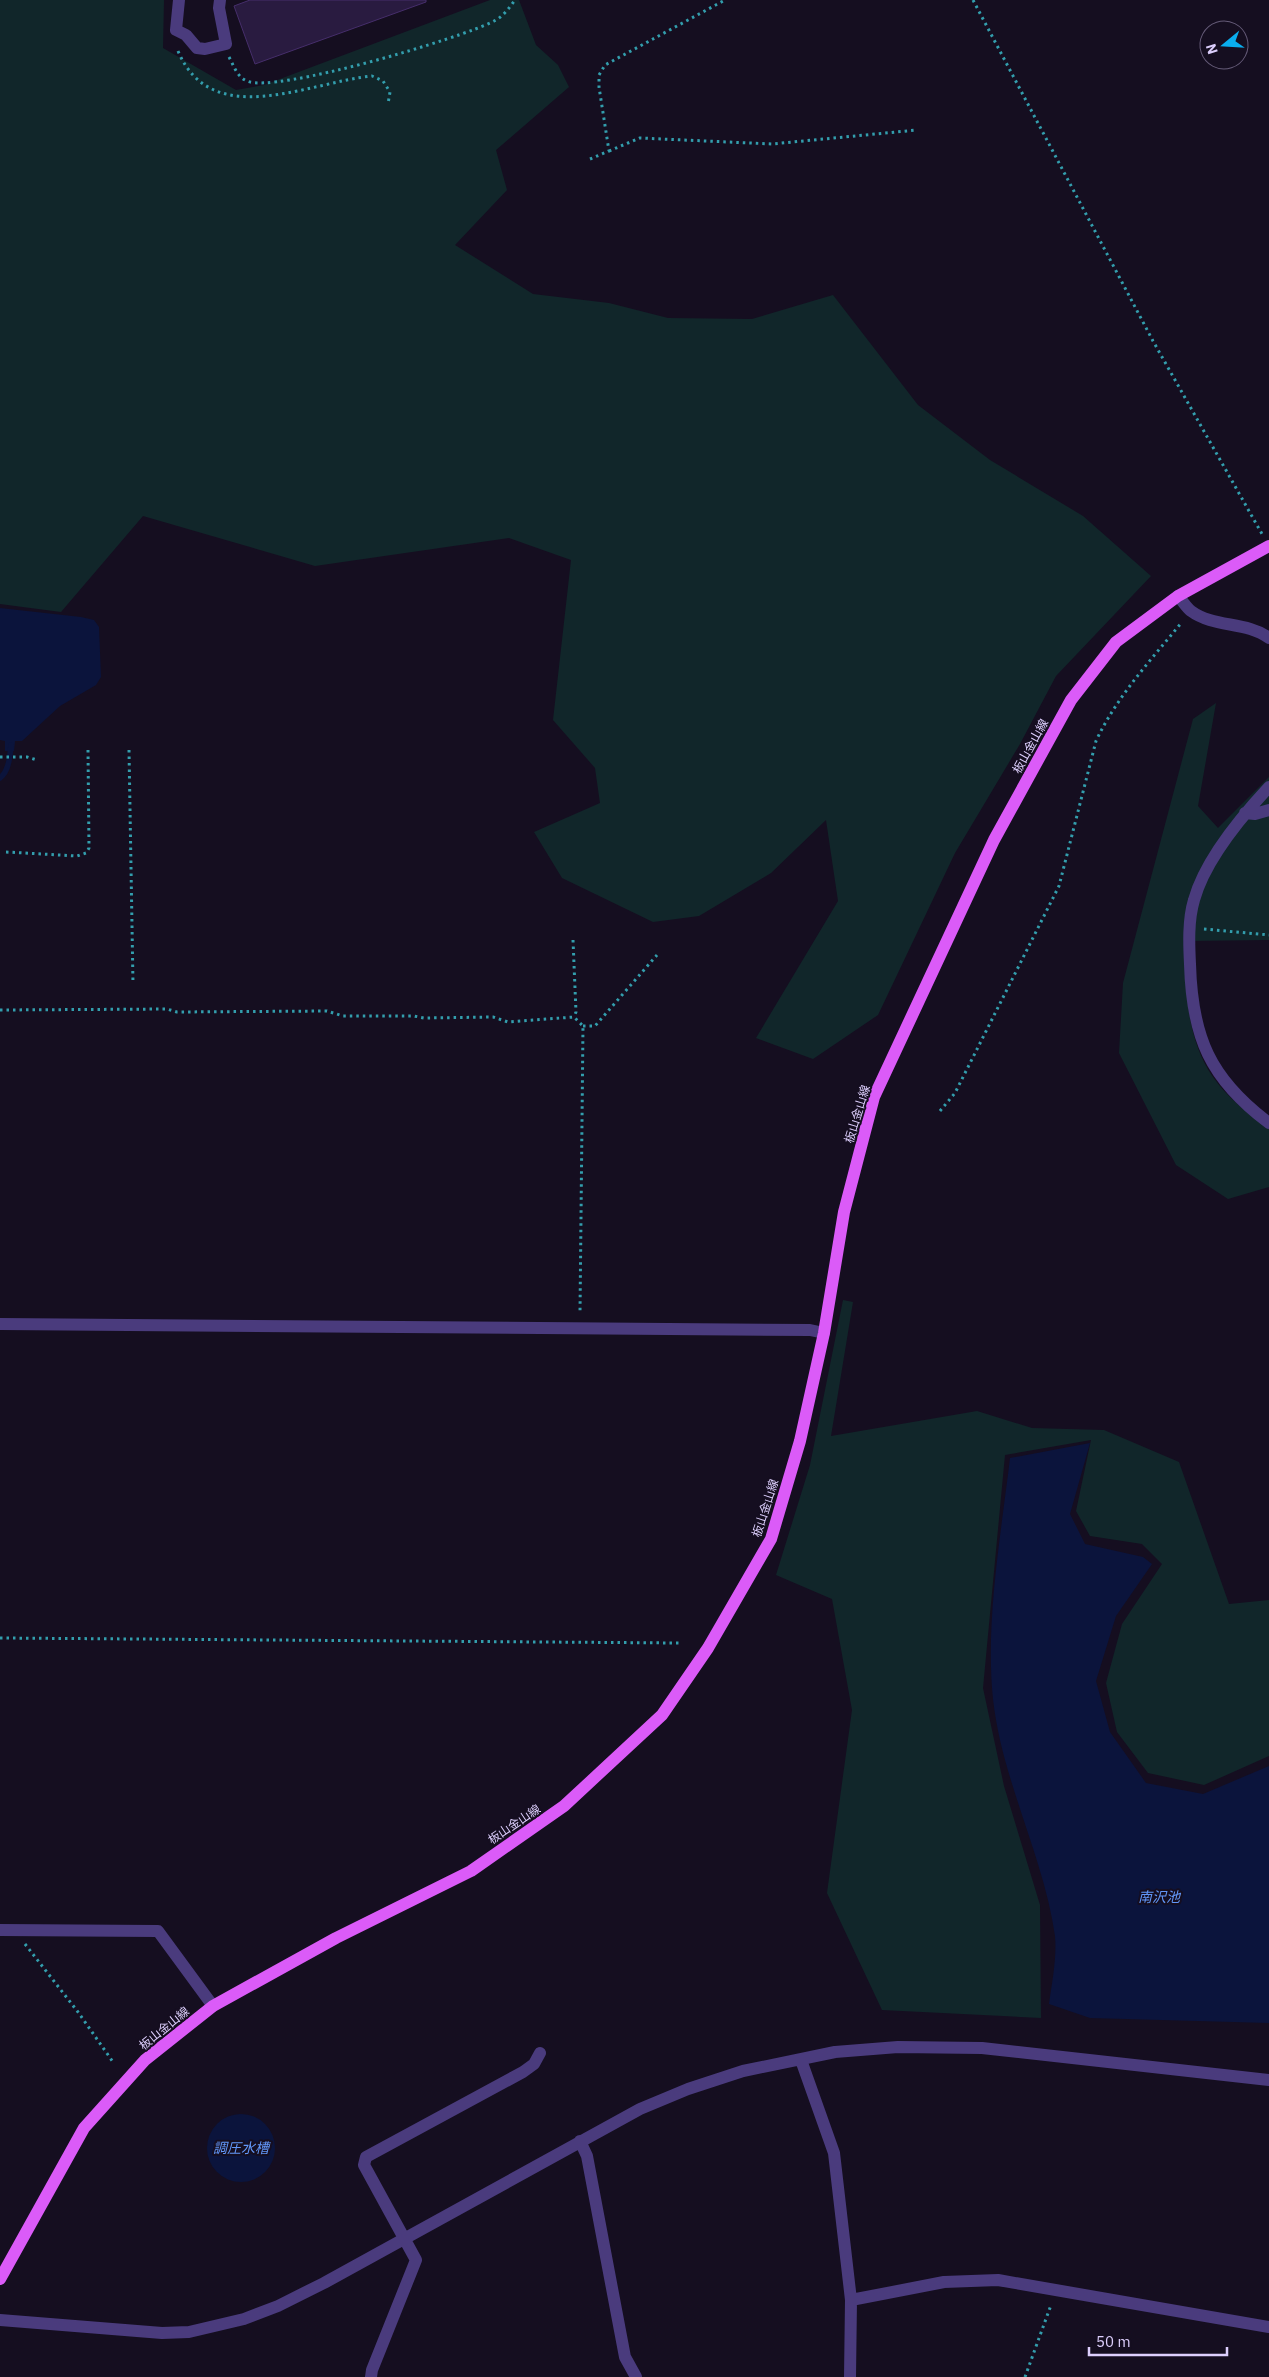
<svg xmlns="http://www.w3.org/2000/svg" width="1269" height="2377" viewBox="0 0 1269 2377" font-family="'IBM Plex Sans','Noto Sans JP',sans-serif">
<style>
.green{fill:#11262a}
.water{fill:#0b143c}
.lines{fill:none;stroke-linecap:round;stroke-linejoin:round}
.stream{stroke:#0b143c;stroke-width:5.5}
.building{fill:#291b40;stroke:#462e6b}
.path{stroke:#339ead;stroke-width:3;stroke-dasharray:2.5 4;stroke-linecap:butt}
.minor{stroke:#4a3b7d;stroke-width:12}
.major{stroke:#db5bf8;stroke-width:12}
.labels{text-anchor:middle;dominant-baseline:central;stroke-width:4;stroke-linejoin:round;paint-order:stroke}
.street-label{font-size:12px;fill:#ddcffd;stroke:#150e20}
.water-label{font-size:14px;font-style:italic;fill:#6297f8;stroke:#150e20}
</style>
<rect width="100%" height="100%" fill="#150e20"/>
<path class="green" d="M0,0H164L163,48L236,90L264,85L490,0H519L536,45L558,65L569,87L496,150L507,190L455,245L533,294L609,303L668,318L752,319L833,295L918,405L990,460L1083,516L1151,576L1056,676L1020,744L955,853L878,1015L813,1059L756,1038L838,901L826,820L771,873L699,916L653,922L562,878L534,832L600,803L595,768L553,720L571,560L509,538L315,566L143,516L61,612L0,604Z
M1216,703L1198,806L1218,828L1269,777V940L1185,941C1185,985 1186,1039 1213,1077C1227,1098 1249,1113 1269,1129V1187L1228,1199L1176,1165L1119,1053L1123,983L1193,719Z
M843,1300L853,1302L831,1436L977,1411L1032,1428L1104,1430L1179,1462L1229,1604L1269,1600V1756L1204,1785L1148,1773L1117,1732L1106,1683L1122,1624L1162,1564L1142,1544L1090,1536L1076,1511L1091,1440L1005,1455L983,1688L1004,1786L1040,1905L1041,2018L882,2010L827,1893L852,1710L832,1599L776,1575L810,1465Z"/>
<path class="water" d="M0,608L81,617L94,620L99,627L101,677L96,685L60,706L22,741H15L14,751H5V741L0,740Z
M1090,1443L1070,1514L1085,1544L1143,1557L1152,1564L1116,1616L1096,1681L1110,1732L1146,1783L1203,1794L1269,1766V2023L1090,2018L1049,2004C1052,1982 1057,1958 1055,1936C1044,1857 1002,1781 993,1699C985,1622 1001,1535 1010,1458Z
M207 2148a34 34 0 1 1 68 0a34 34 0 1 1-68 0Z"/>
<g class="lines">
<path class="stream" d="M0,778C9,771 10,756 11,745"/>
</g>
<path class="building" d="M250,0H426V2L255,64L234,6Z"/>
<g class="lines">
<path class="path" d="M973,0L1153,341L1262,534
M178,51C212,132 309,82 372,76L383,81L390,92L388,104
M229,57C234,66 237,77 247,81C274,94 462,38 494,21C503,17 509,8 515,0
M609,151L640,138L772,144L917,130
M590,159L609,151L599,87V75L605,65L725,0
M129,750L133,984
M0,757H27L37,760
M6,852L77,856L86,853L89,848L88,750
M1204,929L1269,935
M573,940L576,1012L574,1017
M0,1010L167,1009L177,1012L327,1011L343,1016H414L424,1018L493,1017L508,1022L574,1017L583,1026L580,1313
M583,1026H595L657,955
M940,1111L955,1093L1059,886L1096,741C1117,696 1151,660 1182,622
M0,1638L679,1643
M25,1944L78,2012L113,2062
M1025,2377L1051,2305"/>
<path class="minor" d="M179,0L176,30L186,35L197,48L205,49L226,44L219,8L220,0
M1178,596C1182,600 1186,607 1191,611C1214,628 1246,621 1269,638
M1269,787C1241,817 1205,860 1194,900C1188,920 1189,944 1190,964C1192,1037 1210,1079 1269,1123
M1245,813L1255,814L1269,810
M0,1324L810,1330L824,1333
M0,1930L158,1931L213,2006
M801,2060L834,2153L851,2300L850,2377
M580,2141L587,2156L625,2357L636,2377
M851,2300L944,2282L998,2280L1269,2327
M0,2320L162,2333L189,2332L244,2319L278,2306L324,2283L640,2109L688,2089L743,2071L835,2052L898,2047L982,2048L1269,2080
M371,2377L372,2370L416,2260L364,2165L366,2157L523,2072L534,2064L540,2053"/>
<path class="major" d="M0,2279L84,2128L145,2060L213,2006L336,1938L471,1871L564,1806L662,1715L708,1648L771,1539L800,1441L824,1333L844,1212L874,1097L994,840L1071,700L1116,642L1178,596L1269,546"/>
</g>
<g class="labels">
<g class="street-label">
<text transform="translate(1030 746) rotate(-61)">板山金山線</text>
<text transform="translate(857 1114) rotate(-73)">板山金山線</text>
<text transform="translate(765 1508) rotate(-72)">板山金山線</text>
<text transform="translate(514 1824) rotate(-34)">板山金山線</text>
<text transform="translate(164 2028) rotate(-39)">板山金山線</text>
</g>
<g class="water-label">
<text x="1159" y="1897">南沢池</text>
<text x="241" y="2148">調圧水槽</text>
</g>
</g>
<g transform="translate(1224 45) rotate(252)"><circle r="24" fill="#150e20" stroke="#655b78"/>
<path d="M0-4L9 19L0 12L-9 19Z" fill="#0aadee"/>
<text y="-8" font-size="14" font-weight="bold" text-anchor="middle" fill="#ddcffd">N</text>
</g>
<path d="M1089 2347v8h138v-8" fill="none" stroke="#ddcffd" stroke-width="2.5"/>
<text x="1096" y="2347" font-size="15" fill="#ddcffd" stroke="#150e20" stroke-width="4" paint-order="stroke">50 m</text>
</svg>
